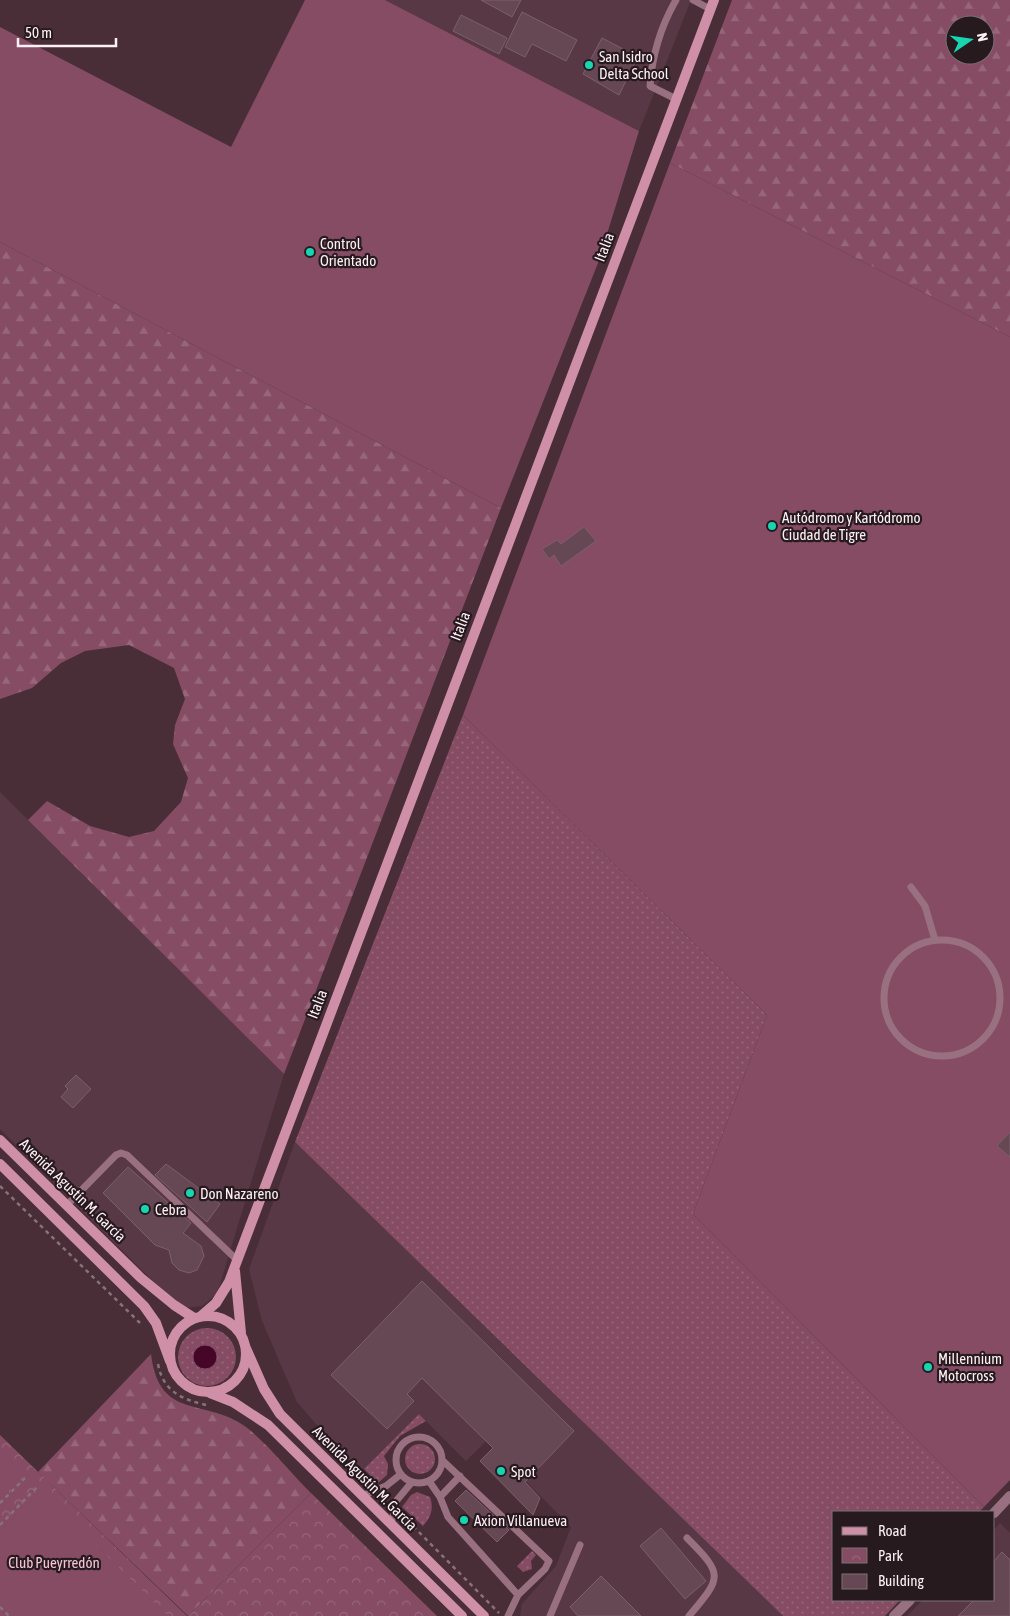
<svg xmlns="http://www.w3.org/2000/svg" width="1010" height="1616" viewBox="0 0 1010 1616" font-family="'Asap Condensed',sans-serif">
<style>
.built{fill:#583845}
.grass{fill:url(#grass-dots)}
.forest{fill:url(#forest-firs);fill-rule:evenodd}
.park{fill:url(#park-crowns)}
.pitch{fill:#854c63}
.water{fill:#460627;stroke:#7d4c65}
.building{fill:#654853;stroke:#7d5f6a}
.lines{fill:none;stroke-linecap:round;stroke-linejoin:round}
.path{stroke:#88727a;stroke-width:2.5;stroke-dasharray:4 4;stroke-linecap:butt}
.lane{stroke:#99707f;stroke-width:7}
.street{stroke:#99707f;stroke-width:10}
.secondary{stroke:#cf8fa7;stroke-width:10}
.poi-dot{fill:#18d5b2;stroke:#271a1f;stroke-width:2}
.labels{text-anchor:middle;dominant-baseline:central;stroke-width:4.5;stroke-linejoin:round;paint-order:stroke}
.poi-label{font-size:15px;fill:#fef0f5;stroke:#271a1f;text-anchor:start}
.street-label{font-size:15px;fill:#fef0f5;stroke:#271a1f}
.park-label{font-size:15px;fill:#f6c4d6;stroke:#271a1f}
</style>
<defs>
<pattern id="grass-dots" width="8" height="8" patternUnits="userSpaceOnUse" patternTransform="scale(1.25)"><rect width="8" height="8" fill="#854c63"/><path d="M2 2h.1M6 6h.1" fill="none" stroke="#97667a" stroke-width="1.8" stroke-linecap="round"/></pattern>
<pattern id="forest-firs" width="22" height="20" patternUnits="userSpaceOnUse" patternTransform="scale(1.25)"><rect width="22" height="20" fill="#854c63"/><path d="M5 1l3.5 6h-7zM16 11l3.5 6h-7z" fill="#97667a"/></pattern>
<pattern id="park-crowns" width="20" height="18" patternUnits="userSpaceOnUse" patternTransform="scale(1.25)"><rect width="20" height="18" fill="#854c63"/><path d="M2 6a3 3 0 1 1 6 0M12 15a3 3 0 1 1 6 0" fill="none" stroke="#97667a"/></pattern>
</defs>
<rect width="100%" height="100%" fill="#492e38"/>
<path class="built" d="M385,0H691L639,131Z
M0,792L284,1074L217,1294L202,1306L185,1308L174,1302L0,1129Z
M295,1142L783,1616H520L522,1604L556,1566L571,1527L486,1441L466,1461L419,1414L359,1474L297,1402L262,1321L249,1269Z
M1000,1523L1010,1533V1616H907L923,1600H994V1530Z"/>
<path class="grass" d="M463,715L767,1015L693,1214L984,1507L979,1512H834V1600H900L885,1616H783L295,1142Z
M178 1357a29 29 0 1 1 58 0a29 29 0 1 1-58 0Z
M419,1414L426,1421L400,1436L384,1456L388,1464L387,1475L378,1483L364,1469Z
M405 1459a15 15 0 1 1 30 0a15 15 0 1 1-30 0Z
M417,1492L430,1497C434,1509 431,1517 423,1526L402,1507L411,1495Z
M532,1551L536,1555L531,1561L532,1569L523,1572L517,1566Z"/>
<path class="forest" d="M732,0H1010V337L670,163ZM955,25H985V55H955Z
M0,242L501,508L284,1074L28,820L47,801L90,826L129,837L154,831L181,802L188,778L173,744L175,725L185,699L174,668L129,645L85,651L61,663L32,688L0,699Z
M151,1354C159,1422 206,1397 246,1427C268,1444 290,1472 311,1493L188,1616L38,1472Z"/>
<path class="park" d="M0,1435L187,1616H0Z
M311,1493L437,1616H188Z"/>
<path class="pitch" d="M305,0H385L639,131L598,263L501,508L0,242V27L231,147Z
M670,163L1010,337V1480L984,1507L693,1214L767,1015L463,715Z
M0,1450L24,1475L0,1499Z
M40,1490L168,1616H13L0,1603V1531Z"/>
<path class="water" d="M193 1357a12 12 0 1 1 24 0a12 12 0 1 1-24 0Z"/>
<path class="building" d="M481,0H521L512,17Z
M522,12L577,40L566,61L532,44L525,57L505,47Z
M461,15L507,38L499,54L453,31Z
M602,38L623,49L621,53L636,60L619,95L583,74Z
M584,527L596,541L561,566L554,555L549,559L542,549L557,540L561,544Z
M76,1075L91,1089L73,1108L61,1097L68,1089L65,1086Z
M1010,1132V1157L997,1146Z
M166,1164L220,1204L207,1222L155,1175Z
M128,1167L191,1223L183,1233L201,1246L204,1256L197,1270L189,1273L179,1270L172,1263L169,1250L155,1245L103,1193Z
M422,1281L574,1431L525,1482L540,1498L533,1515L480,1461L493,1448L422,1378L407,1394L414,1401L387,1429L331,1375Z
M466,1490L509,1530L497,1542L455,1501Z
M661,1528L706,1581L685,1599L640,1546Z
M1002,1552L1010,1560V1616H958L974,1600H994V1561Z
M601,1576L641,1616H578L570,1607Z"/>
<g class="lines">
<path class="path" d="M0,1186L140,1323
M158,1364C163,1391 181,1399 206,1405
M0,1503L25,1478
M402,1515L499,1613
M0,1525L39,1485
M0,1607L9,1616"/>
<path class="lane" d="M676,0C661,26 652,56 650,86L676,99
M693,0L710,9
M911,887L925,906L935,940
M884 998a58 58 0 1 1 116 0a58 58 0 1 1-116 0Z
M67,1205L116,1155L121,1153L127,1155L236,1259
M396 1460a23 23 0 1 1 46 0a23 23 0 1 1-46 0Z
M442,1460L549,1561L545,1569L518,1595L508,1616
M429,1481L440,1497L448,1517L518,1595
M362,1496L386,1486L401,1474
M440,1497L460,1476
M391,1524L397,1500L412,1482
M687,1538C724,1575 722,1577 689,1616
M550,1616L580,1545"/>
<path class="street" d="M994,1513L1010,1496
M894,1616L910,1600"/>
<path class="secondary" d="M0,1140L141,1278L174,1305L194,1318
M0,1164L144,1306L156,1323L170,1361
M235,1271L241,1333
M170 1354a38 38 0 1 1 76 0a38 38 0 1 1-76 0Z
M200,1317L216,1303L229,1282L714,0
M245,1346L264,1389L280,1414L484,1616
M210,1393L233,1402L268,1425L462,1616"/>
</g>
<g class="poi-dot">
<circle cx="589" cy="65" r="5"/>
<circle cx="310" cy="252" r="5"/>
<circle cx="772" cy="526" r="5"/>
<circle cx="190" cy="1193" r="5"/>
<circle cx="145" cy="1209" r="5"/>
<circle cx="928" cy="1367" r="5"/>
<circle cx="501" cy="1471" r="5"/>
<circle cx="464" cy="1520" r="5"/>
</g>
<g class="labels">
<g class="poi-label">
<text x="599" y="56">San Isidro<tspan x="599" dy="17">Delta School</tspan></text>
<text x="320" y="243">Control<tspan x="320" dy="17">Orientado</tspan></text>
<text x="782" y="517">Autódromo y Kartódromo<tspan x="782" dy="17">Ciudad de Tigre</tspan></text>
<text x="200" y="1193">Don Nazareno</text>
<text x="155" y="1209">Cebra</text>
<text x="938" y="1358">Millennium<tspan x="938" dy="17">Motocross</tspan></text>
<text x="511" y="1471">Spot</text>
<text x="474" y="1520">Axion Villanueva</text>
</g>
<g class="street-label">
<text transform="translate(604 247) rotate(-69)">Italia</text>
<text transform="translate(460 626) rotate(-69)">Italia</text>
<text transform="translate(317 1004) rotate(-69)">Italia</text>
<text transform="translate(73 1190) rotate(44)">Avenida Agustín M. García</text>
<text transform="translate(365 1478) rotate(45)">Avenida Agustín M. García</text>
</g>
<g class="park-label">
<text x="54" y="1562">Club Pueyrredón</text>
</g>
</g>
<rect x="832" y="1511" width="162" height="90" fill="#271a1f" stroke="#7d7075"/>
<rect x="842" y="1527" width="25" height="8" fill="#cf8fa7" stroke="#7d7075"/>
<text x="878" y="1536" font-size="15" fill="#fef0f5">Road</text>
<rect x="842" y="1548" width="25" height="15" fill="url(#park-crowns)" stroke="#7d7075"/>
<text x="878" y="1561" font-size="15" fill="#fef0f5">Park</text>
<rect x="842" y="1574" width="25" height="15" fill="#654853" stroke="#7d7075"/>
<text x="878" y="1586" font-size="15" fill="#fef0f5">Building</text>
<g transform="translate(970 40) rotate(77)"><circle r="24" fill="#271a1f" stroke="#7d7075"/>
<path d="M0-4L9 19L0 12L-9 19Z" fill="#18d5b2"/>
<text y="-8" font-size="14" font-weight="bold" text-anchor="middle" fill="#fef0f5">N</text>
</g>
<path d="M18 38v8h98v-8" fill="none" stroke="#fef0f5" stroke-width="2.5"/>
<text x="25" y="38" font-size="15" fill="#fef0f5" stroke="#271a1f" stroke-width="4" paint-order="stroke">50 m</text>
</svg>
